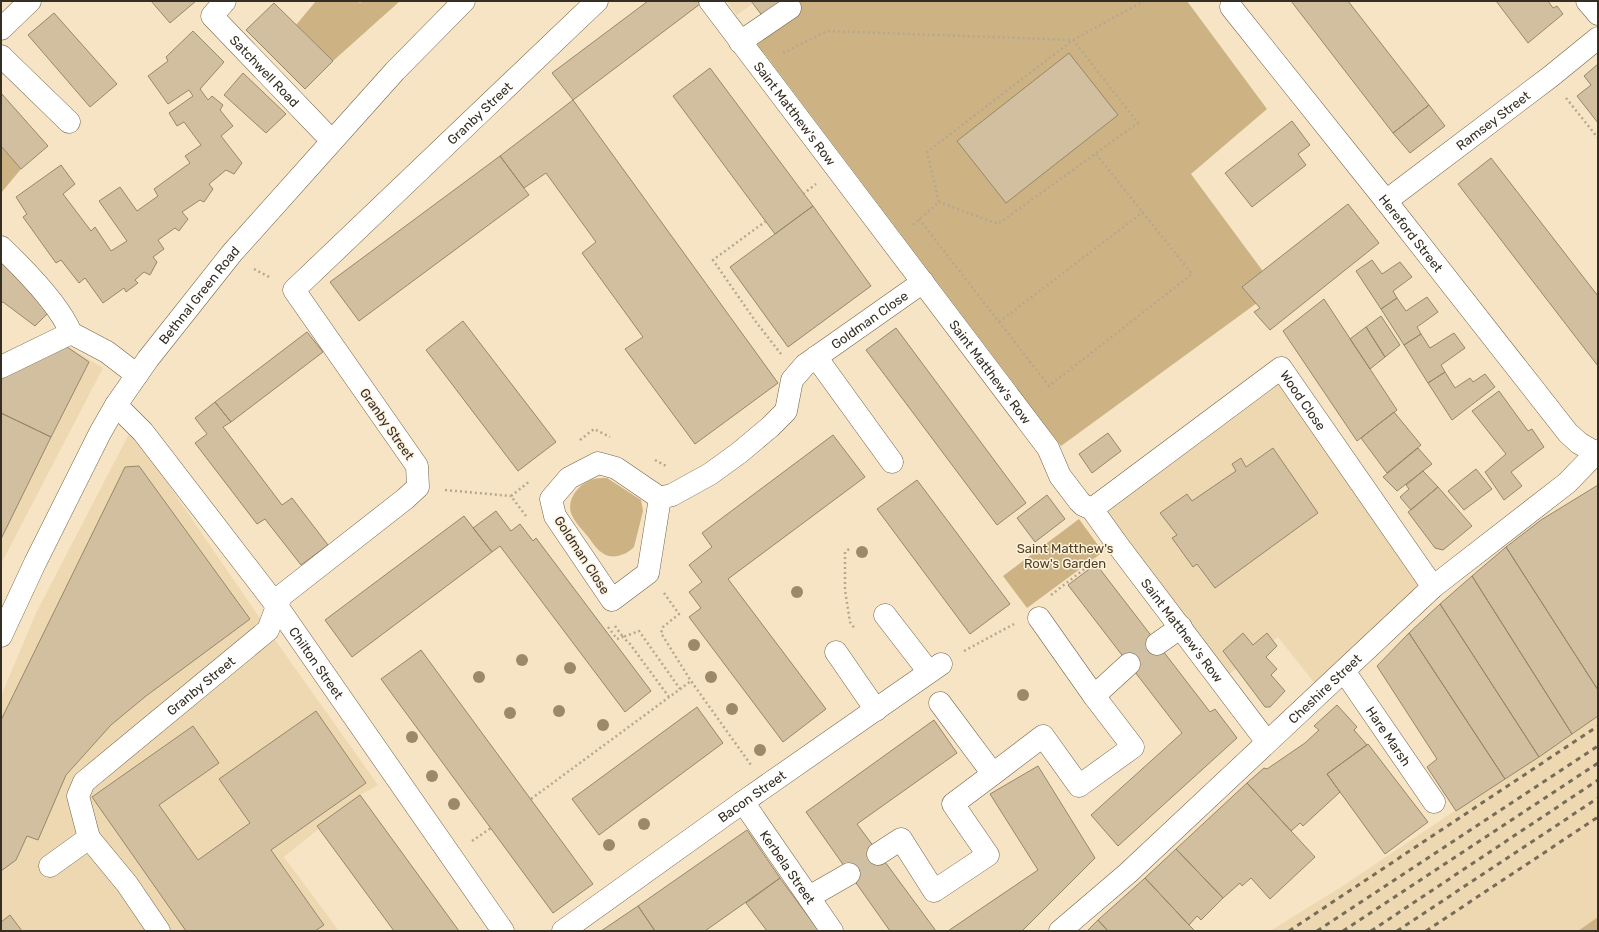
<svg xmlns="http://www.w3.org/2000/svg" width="1599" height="932" viewBox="0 0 1599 932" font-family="Rubik,sans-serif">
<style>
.built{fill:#eed8b1}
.green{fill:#cdb383}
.building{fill:#d1bfa0;stroke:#978769}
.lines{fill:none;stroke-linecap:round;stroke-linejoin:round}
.minor-tunnel{stroke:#cfc0a4;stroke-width:22;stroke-dasharray:22 11;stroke-linecap:butt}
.minor-casing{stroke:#736347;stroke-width:23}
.major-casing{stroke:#736347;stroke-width:23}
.path{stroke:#b6a88f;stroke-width:2.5;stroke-dasharray:2 3;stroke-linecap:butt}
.minor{stroke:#fff;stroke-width:22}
.major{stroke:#fff;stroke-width:22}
.rail{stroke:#766c59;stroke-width:3;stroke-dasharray:5 5;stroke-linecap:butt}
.tree{fill:#9b8968}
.labels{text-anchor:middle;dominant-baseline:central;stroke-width:3;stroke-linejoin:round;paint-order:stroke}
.street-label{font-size:13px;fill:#352e22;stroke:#fdf2df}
.park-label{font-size:13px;fill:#513f1c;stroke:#fdf2df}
</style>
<rect width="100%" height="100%" fill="#f6e4c4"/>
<path class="built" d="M727,1H756L737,15Z
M66,345L103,368L1,564V384Z
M1283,374L1429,588L1319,689L1278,637L1224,678L1097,516Z
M131,430L268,630L378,785L360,795L284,857L339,931H1V696L36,613Z
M1598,715V931H1270L1341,887Z"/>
<path class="green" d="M316,1H358L360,3L362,1H400L333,61L296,25Z
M802,1H1187L1267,109L1191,174L1276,289L1061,446L752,37Z
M1,146L21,169L1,193Z
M607,478L641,500L643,511L634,547C629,553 617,558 609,556C600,554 594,545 589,538C583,530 574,522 571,513C567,500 577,486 589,481C594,478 601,478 607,478Z
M1079,519L1103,552L1027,608L1003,576Z
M1598,917V931H1578Z"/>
<path class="building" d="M151,1H196L170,23Z
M648,1H697L700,4L573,100L552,73Z
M751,1H795L767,22Z
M1291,1H1348L1429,105L1393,133Z
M1496,1H1548L1553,8L1557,6L1563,14L1528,43Z
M274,3L333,61L305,89L246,30Z
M54,13L117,84L90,107L28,35Z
M193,31L224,62L200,89L208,100L212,96L223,105L220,110L233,126L221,136L242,163L234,174L226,170L209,184L213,189L204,202L200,200L182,212L188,219L179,231L175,228L158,240L164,249L153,257L157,262L150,275L144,272L135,280L138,283L126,292L124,288L103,303L85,278L79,283L61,260L56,263L23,217L27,214L16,197L61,165L75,184L63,194L91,231L95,227L111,251L127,241L99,201L120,187L137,211L158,196L154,189L190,163L185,156L201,145L184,122L177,126L169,113L193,96L189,90L168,104L148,76L168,61L166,57Z
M1069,53L1118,115L1006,203L957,141Z
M1598,64V123L1577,96L1591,85L1584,76Z
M710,68L813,206L775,234L673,96Z
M243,73L286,114L266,133L224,95Z
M1,93L48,146L21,169L1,146Z
M573,100L778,383L695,444L625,349L643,337L582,253L596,242L546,173L524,188L500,156Z
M1429,105L1445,126L1410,153L1393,133Z
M1292,121L1310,145L1298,154L1306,165L1252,207L1225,173Z
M500,156L529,195L359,321L330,282Z
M1491,158L1598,296V366L1458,184Z
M1348,204L1379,243L1270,330L1254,312L1260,308L1242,287Z
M813,206L871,286L788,347L730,267Z
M1,255L52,309L35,326L3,302L1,303Z
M1372,260L1382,274L1400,262L1412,277L1393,291L1397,298L1381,309L1356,271Z
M1427,297L1438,312L1417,327L1421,334L1404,345L1381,309L1397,298L1406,311Z
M1324,299L1397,410L1357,441L1283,331Z
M1381,316L1400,345L1385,357L1366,327Z
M463,321L556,442L518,471L426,350Z
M1366,327L1385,357L1370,369L1350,339Z
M896,328L1026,503L997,525L866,350Z
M307,332L323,352L231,422L215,402Z
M1454,333L1465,348L1441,365L1445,372L1428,383L1404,345L1421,334L1430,348Z
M67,347L89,362L51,437L1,413V378Z
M1445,372L1455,388L1470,378L1473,382L1485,374L1495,387L1452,420L1428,383Z
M1499,391L1528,431L1532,429L1544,447L1511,472L1522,486L1504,500L1485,472L1506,454L1472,411Z
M215,402L231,422L223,427L282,505L292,498L328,545L301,565L265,519L257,524L195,443L207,434L195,418Z
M1394,412L1421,445L1387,473L1361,438Z
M1,413L51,437L1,539Z
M1108,433L1121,451L1092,473L1079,454Z
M833,435L865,477L728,579L826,709L783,742L689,617L701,608L689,592L702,582L689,565L712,547L702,533Z
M1273,448L1318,513L1215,588L1197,564L1193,567L1172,538L1177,535L1160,513L1187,494L1192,501L1236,471L1232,464L1241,458L1246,467Z
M1418,448L1432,464L1397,491L1383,477Z
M139,466L250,619L146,696L111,725L66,775L38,840L27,836L16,860L1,871V720L125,467Z
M1476,469L1492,489L1464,510L1448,491Z
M1423,471L1438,487L1411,510L1400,497L1409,489L1406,485Z
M917,480L1010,604L970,634L877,509Z
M1598,485V690L1506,547L1541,520Z
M1438,487L1472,526L1443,550L1435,548L1408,512Z
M1047,495L1065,519L1035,542L1017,518Z
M496,511L511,531L520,524L533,541L536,538L651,691L625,712L500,546L492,552L473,528Z
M464,516L492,552L352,657L325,620Z
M1506,547L1598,690V716L1572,734L1472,576Z
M1096,564L1210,712L1215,709L1237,738L1118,846L1091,815L1182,733L1068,585Z
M1472,576L1572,734L1539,757L1440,604Z
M1440,604L1539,757L1505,779L1409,633Z
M1243,633L1253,645L1267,633L1277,646L1266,657L1277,669L1271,675L1285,691L1270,707H1265L1223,651Z
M1409,633L1505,779L1456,811L1427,767L1437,759L1377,666Z
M421,650L593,884L553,913L381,679Z
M1337,705L1357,727L1354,730L1367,745L1327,774L1340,792L1303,826L1300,823L1291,831L1247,783L1264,768L1267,769L1305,743L1319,730L1314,726Z
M697,707L723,743L599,835L572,799Z
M316,711L366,783L271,850L324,925L315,931H186L92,797L193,726L219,763L159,805L198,860L250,823L219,779Z
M934,720L957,753L857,824L936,931H890L806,812Z
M1368,744L1428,822L1385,854L1327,774Z
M1038,766L1095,858L1022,931H948L1038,870L990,794Z
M1247,783L1315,857L1270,899L1251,878L1242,886L1240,883L1223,898L1176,849Z
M360,795L459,931H394L317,826Z
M747,830L780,878L705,931H655L638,906Z
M1176,849L1223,898L1201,920L1197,916L1189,925L1145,878Z
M780,878L819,931H767L746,903Z
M1145,878L1189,925L1195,931H1108L1098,920Z
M638,906L655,931H601Z
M10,915L22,931H1V922Z
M1098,920L1108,931H1087Z"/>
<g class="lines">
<path class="minor-tunnel" d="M1129,664L1157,644
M849,874L878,854"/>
<g class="minor-casing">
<g id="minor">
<path id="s1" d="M225,1L212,16L332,141"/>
<path id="s2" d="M710,1L1048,448L1060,476L1079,501L1083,505L1092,509L1117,544L1267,742"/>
<path d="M1587,1L1598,14"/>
<path id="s3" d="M1231,7L1386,201L1568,433L1579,443L1596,453"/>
<path d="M1,29L30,1"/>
<path d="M740,42L790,8"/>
<path d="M1,56L69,122"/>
<path id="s4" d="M1386,201L1550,77L1598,38"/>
<path d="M1,247C23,268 60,306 71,333"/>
<path d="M816,357L892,462"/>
<path d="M1,367L71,333L107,352L137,375"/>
<path id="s5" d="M116,405L143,432L277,606L503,931"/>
<path id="s6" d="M660,498L648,573L612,600L555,516L551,499L569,478L598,463L616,468L660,498L672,495L710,474L739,453L770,427L786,411L792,380L805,365L923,282"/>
<path id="s7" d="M1092,509L1281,368L1433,587"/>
<path d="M885,615L929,672"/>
<path d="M1039,618L1094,696L1129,664"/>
<path d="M1157,644L1181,627"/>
<path d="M836,652L876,710"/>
<path id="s8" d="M1344,671L1434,802"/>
<path d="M940,703L993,774L1043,736L1079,786L1133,747L1094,696"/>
<path id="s9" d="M743,802L832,931"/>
<path d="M89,838L127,884L159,931"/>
<path d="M878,854L901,839L934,891L988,855L953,804L993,774"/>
<path id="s10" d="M50,866L89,838L78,796L84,782L268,630L281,596L405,499L418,487L417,466L294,290L597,1"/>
<path d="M809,897L849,874"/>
<path id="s11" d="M563,931L743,802L941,664"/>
</g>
</g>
<g class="major-casing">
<g id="major">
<path id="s12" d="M1,636L35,563L100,433L116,405L148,359L232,253L395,71L464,1"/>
<path id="s13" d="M1060,931L1128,873L1433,587L1567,483L1598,451"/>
</g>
</g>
<path class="path" d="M783,53L827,31L1073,40L1138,123L998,224L939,202
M1566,98L1598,138
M803,194L816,184
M919,219L1049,386L1192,274L1096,154
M766,221L713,260L756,322L781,354
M913,225L939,202L927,152L1073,40L1144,1
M254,269L271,278
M999,322L1143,212
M580,440L594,429L610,437
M655,460L668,467
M445,490L511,496
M526,516L511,496L530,481
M849,549L845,552V590L850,622L855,629
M664,593L679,614L663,627L661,633L691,681L751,765
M1051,595L1096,560
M615,626L623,637L639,631L680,689
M608,627L617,639L623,637L630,644L669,697
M964,651L1014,624
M531,799L691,681
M472,841L491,828"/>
<use href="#minor" class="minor"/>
<use href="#major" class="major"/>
<path class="rail" d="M1289,931L1598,726
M1317,931L1598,746
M1343,931L1598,763
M1371,931L1598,780
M1397,931L1598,798
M1426,931L1598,817"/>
</g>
<g class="tree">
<circle cx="862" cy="552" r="6"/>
<circle cx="797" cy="592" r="6"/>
<circle cx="694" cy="645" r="6"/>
<circle cx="522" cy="660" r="6"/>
<circle cx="570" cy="668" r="6"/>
<circle cx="479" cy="677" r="6"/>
<circle cx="711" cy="677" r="6"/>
<circle cx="1023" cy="695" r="6"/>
<circle cx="732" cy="709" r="6"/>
<circle cx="559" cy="711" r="6"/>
<circle cx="510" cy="713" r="6"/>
<circle cx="603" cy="725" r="6"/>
<circle cx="412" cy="737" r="6"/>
<circle cx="760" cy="750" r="6"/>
<circle cx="432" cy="776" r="6"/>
<circle cx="454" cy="804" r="6"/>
<circle cx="644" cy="824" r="6"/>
<circle cx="609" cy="845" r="6"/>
</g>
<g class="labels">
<g class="street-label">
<text stroke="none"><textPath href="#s1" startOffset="96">Satchwell Road</textPath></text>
<text stroke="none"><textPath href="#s10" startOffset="1049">Granby Street</textPath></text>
<text stroke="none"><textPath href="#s2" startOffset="141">Saint Matthew's Row</textPath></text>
<text stroke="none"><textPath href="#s4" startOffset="134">Ramsey Street</textPath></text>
<text stroke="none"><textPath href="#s3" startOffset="289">Hereford Street</textPath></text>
<text stroke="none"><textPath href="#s12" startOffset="396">Bethnal Green Road</textPath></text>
<text stroke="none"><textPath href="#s6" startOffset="657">Goldman Close</textPath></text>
<text stroke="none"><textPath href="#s2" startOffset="465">Saint Matthew's Row</textPath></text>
<text stroke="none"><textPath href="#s7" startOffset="275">Wood Close</textPath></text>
<text transform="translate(387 424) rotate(55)">Granby Street</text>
<text transform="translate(582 555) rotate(57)">Goldman Close</text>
<text stroke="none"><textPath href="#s2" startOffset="789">Saint Matthew's Row</textPath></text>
<text stroke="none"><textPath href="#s5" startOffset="327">Chilton Street</textPath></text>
<text stroke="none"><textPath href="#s10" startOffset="258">Granby Street</textPath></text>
<text stroke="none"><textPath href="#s13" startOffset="359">Cheshire Street</textPath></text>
<text stroke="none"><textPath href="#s8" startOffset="79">Hare Marsh</textPath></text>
<text stroke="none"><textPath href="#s11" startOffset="232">Bacon Street</textPath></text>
<text stroke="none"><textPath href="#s9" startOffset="79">Kerbela Street</textPath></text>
</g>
<g class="park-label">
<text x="1065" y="548">Saint Matthew's<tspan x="1065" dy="15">Row's Garden</tspan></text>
</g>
</g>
<rect width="1599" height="932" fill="none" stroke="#352e22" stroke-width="4"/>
</svg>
